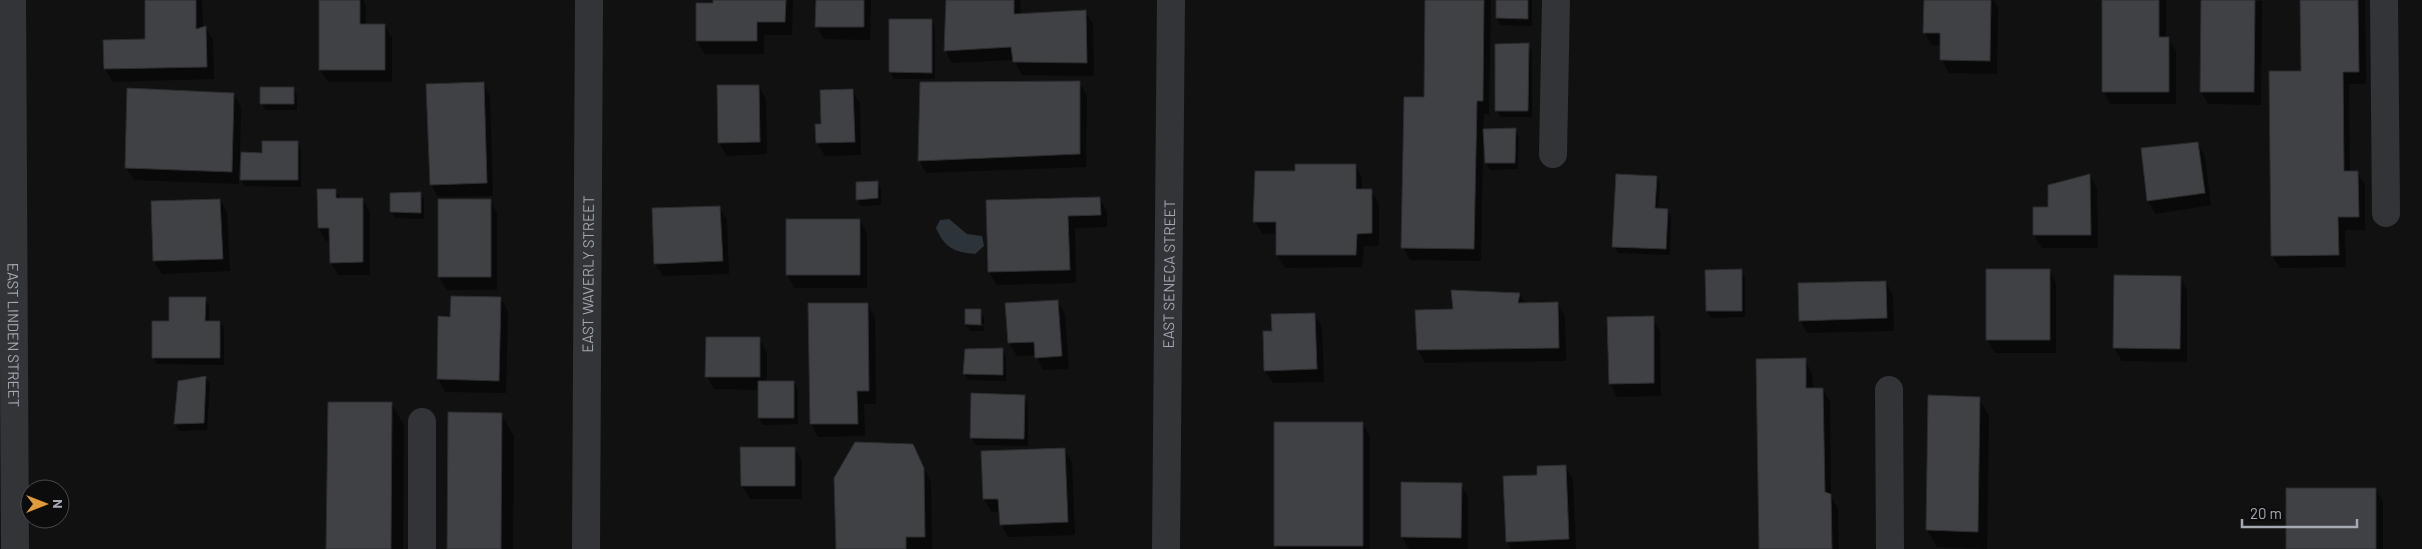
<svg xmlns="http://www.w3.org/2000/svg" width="2422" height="549" viewBox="0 0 2422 549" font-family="Barlow,sans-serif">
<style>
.water{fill:#2c343a}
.shadow{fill:#0007}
.building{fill:#404145;stroke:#2b2c2e}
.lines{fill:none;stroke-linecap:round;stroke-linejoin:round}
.minor{stroke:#333437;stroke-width:28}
.labels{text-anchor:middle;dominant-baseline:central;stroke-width:4;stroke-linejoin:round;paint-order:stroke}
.street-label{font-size:15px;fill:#a4a9b2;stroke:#0c0c0d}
</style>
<rect width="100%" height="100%" fill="#111112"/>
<path class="water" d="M949,219L967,234L982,236L984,246L975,254C954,252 945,248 936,228L940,220Z"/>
<path class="shadow" d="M146,0H202L203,28L205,27L213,40L214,79L113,82L105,69L147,40Z
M320,0H363L366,6V25H384L392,38V82H328L320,69Z
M714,0H793L792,35H764V54H705L697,41L698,4H714Z
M817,0H871L870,40L824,39L817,26Z
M947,0H1020L1021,15L1085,11L1093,24L1094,76L1022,75L1014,60L952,63L945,50Z
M1426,0H1491L1489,114H1484L1483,131L1515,129L1519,136L1518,169L1490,170L1486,163L1485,149H1483L1481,261L1410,260L1403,247L1425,98Z
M1497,0H1532V26L1501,25L1497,18Z
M1925,0H1993L1998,8L1997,74L1949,73L1942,60V46L1932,45L1924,32Z
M2103,0H2166V38H2168L2176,51V104H2110L2103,91Z
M2202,0L2262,1L2261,105L2208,104L2201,91Z
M2301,0H2365L2366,84H2349L2350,172H2357L2365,185V230H2345L2346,267L2280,268L2272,256L2302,72Z
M932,21L935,27V79H894L890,72Z
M1528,44L1532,51V117H1501L1497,110Z
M483,83L490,96L493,196L438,197L431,184Z
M1080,83L1087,96L1086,167L926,173L919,160Z
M759,86L766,99L767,154L727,156L719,143Z
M293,88L297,95V110H266L262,104Z
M852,90L860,103L861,155L825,156L817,143V125H822Z
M234,94L241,107L240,153L264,154L297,143L301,149V187L245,186L241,179L242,163H239V184L134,180L126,167Z
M2198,144L2205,157L2211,205L2156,214L2148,201L2142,149Z
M1355,165L1362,178V190L1371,191L1379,204V246H1364L1362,267L1285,268L1277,255V234H1262L1255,221L1296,172Z
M2090,175L2097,188L2098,248H2042L2034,235L2050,208Z
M1656,177L1660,184L1658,210H1668L1671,217L1670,255L1618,253L1614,246Z
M877,182L881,189V205L861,206L857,199Z
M335,190L341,199H362L370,212V275H338L331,263V241H326L319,228Z
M421,193L424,200V219L395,218L391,211Z
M1099,198L1107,211V227L1075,228L1076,283L997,285L989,272L988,201Z
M220,200L227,213L230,271L162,274L154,261Z
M490,200L497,213V290H447L439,277Z
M719,207L727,220L729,274L663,276L655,264Z
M860,220L867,233V288H795L787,275Z
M2049,270L2056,283V353H1995L1987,340Z
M1706,271H1741L1745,277V317L1711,318L1707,311Z
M2180,277L2187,290V362L2122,361L2114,348Z
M1886,282L1893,295L1894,331L1807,333L1800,320Z
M1519,294L1526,304H1558L1565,316L1566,361L1425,363L1418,350L1417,312L1455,310Z
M501,298L508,311L506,393L445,392L438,379L451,318Z
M205,299L209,305V322H220L224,329V365L157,364L153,358L170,322Z
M1057,301L1065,314L1069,369L1043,370L1036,355L1017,356L1009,343L1007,305Z
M867,304L875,317L876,404H864L865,436L818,437L811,424L810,305Z
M967,311H980L984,317V324L968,323V326H984V331H970L966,324Z
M1314,314L1322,327L1324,382L1273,383L1265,371L1273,333Z
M1609,318H1653L1660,331L1661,396L1617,397L1610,384Z
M759,339L767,352V382H794L798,389V424L763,425L759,418V390L714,389L707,376Z
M1002,349L1006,356V381L968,380L964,373Z
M1805,360L1812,373L1813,389H1823L1830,402L1831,496L1838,508L1839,549H1760Z
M206,378L210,384L207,430L179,431L175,424L180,382Z
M972,394L1024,396L1028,403V446L976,445L972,438Z
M1979,399L1989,416L1987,549L1937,547L1927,530Z
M391,403L404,425L403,549H328Z
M501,414L514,436L513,549H449Z
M1275,423H1362L1370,436V549H1277Z
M742,448H794L802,461V499H750L742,486Z
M1064,449L1072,462L1075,535L1008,537L1001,524L1000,512H992L984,499L983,453Z
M919,458L931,482L932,549H837Z
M1565,466L1573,479L1576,549H1511L1507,542L1539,476Z
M1461,484L1468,497V549H1409L1402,537Z
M2376,489L2383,502V549H2287Z"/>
<path class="building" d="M145,0H196V29L206,26L207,67L104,69L103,40L145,39Z
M319,0H360V24H385V70H319Z
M713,0H786L785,22H757V41H696V3H713Z
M816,0H864V27H815Z
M946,0H1014V14L1086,10L1087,63L1013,62L1011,47L944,51Z
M1425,0H1484L1483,101H1477L1474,249L1401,248L1404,97H1424Z
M1496,0H1528V19L1496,18Z
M1924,0H1991L1990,61L1940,60V33H1923Z
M2102,0H2159V37H2169V92H2102Z
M2201,0H2255L2254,92H2200Z
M2300,0H2358L2359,72H2343L2344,171H2358L2359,217H2338L2339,255L2271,256L2269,71H2301Z
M889,19H932V73L889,72Z
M1529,43L1528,111H1495V44Z
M1080,81V154L918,161L920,82Z
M484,82L487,183L430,185L426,84Z
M717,85H759L760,142L718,143Z
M260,87H294V104H260Z
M127,88L234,93L232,172L125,168Z
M853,89L855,142L816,143L815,124H821L820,90Z
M1516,128L1515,163H1485L1483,129Z
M262,141H298V180H240L241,152L262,153Z
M2198,142L2205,193L2147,201L2141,148Z
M1295,164H1356V189H1372V233L1357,234L1356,255H1276V222H1253L1255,171H1295Z
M1616,174L1657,176L1655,208L1668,209L1666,249L1612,247Z
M2090,174L2091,235H2033V207H2048V185Z
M878,181V198L856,200V182Z
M317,189H336V198H363V262L330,263L329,228H318Z
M421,192V213L390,212V193Z
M1100,197L1101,215L1068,216L1070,270L988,272L986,200Z
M220,199L223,259L153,261L151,201Z
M438,199H491V277H438Z
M720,206L723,261L654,264L652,208Z
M786,219H860V275H786Z
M1742,269V311H1706L1705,270Z
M1986,269H2050V340H1986Z
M2114,275L2181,276L2180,349L2113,348Z
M1886,281L1887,318L1799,321L1798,283Z
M1451,290L1520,293L1518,303L1558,302L1559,348L1417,350L1415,310L1453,309Z
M451,296L501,297L499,381L437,379L438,316L450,317Z
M169,297H206L205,321H220V358H152V321H169Z
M1058,300L1062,356L1035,358L1034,342L1008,343L1005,303Z
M808,303H868L869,391H857L858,424H810Z
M965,309H981V325L965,324Z
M1315,313L1317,369L1264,371L1263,331H1272L1271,314Z
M1654,316V383L1609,384L1607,317Z
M706,337H760V377H705Z
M1003,348V375L963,374L965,349Z
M1806,358V388H1823L1825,492L1831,494L1832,549H1759L1756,359Z
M206,376L204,423L174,424L178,381Z
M758,381H794V418H758Z
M971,393L1025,395L1024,439L970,438Z
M1928,395L1980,397L1978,532L1926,530Z
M328,402H392L391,549H326Z
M448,412L502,413L501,549H447Z
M1274,422H1363V546H1274Z
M855,442L913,444L924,468L925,537H906V549H836L834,478Z
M740,447H795V486H741Z
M1065,448L1068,522L1000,525L998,499H983L981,451Z
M1566,465L1569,539L1506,542L1503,476L1537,475V466Z
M1401,482L1462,483L1461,538L1401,537Z
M2286,488H2376V549H2286Z"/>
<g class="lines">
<g class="minor">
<path id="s1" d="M12,0L15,549"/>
<path d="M2384,0L2386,213"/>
<path d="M1553,154L1556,0"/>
<path d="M1889,390L1890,549"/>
<path d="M422,422V549"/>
<path id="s2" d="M586,549L589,0"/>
<path id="s3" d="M1166,549L1171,0"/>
</g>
</g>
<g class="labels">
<g class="street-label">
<text stroke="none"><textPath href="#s3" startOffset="275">EAST SENECA STREET</textPath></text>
<text stroke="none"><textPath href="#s2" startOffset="275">EAST WAVERLY STREET</textPath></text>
<text stroke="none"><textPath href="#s1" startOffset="335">EAST LINDEN STREET</textPath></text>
</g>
</g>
<g transform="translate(45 504) rotate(90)"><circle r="24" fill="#0c0c0d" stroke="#494b4f"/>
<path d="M0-4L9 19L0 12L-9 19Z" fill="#e19b3b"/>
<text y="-8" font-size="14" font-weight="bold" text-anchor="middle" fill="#a4a9b2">N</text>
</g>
<path d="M2242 519v8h115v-8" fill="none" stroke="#a4a9b2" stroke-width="2.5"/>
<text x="2250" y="519" font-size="15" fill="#a4a9b2" stroke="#0c0c0d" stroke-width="4" paint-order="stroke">20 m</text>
</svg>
